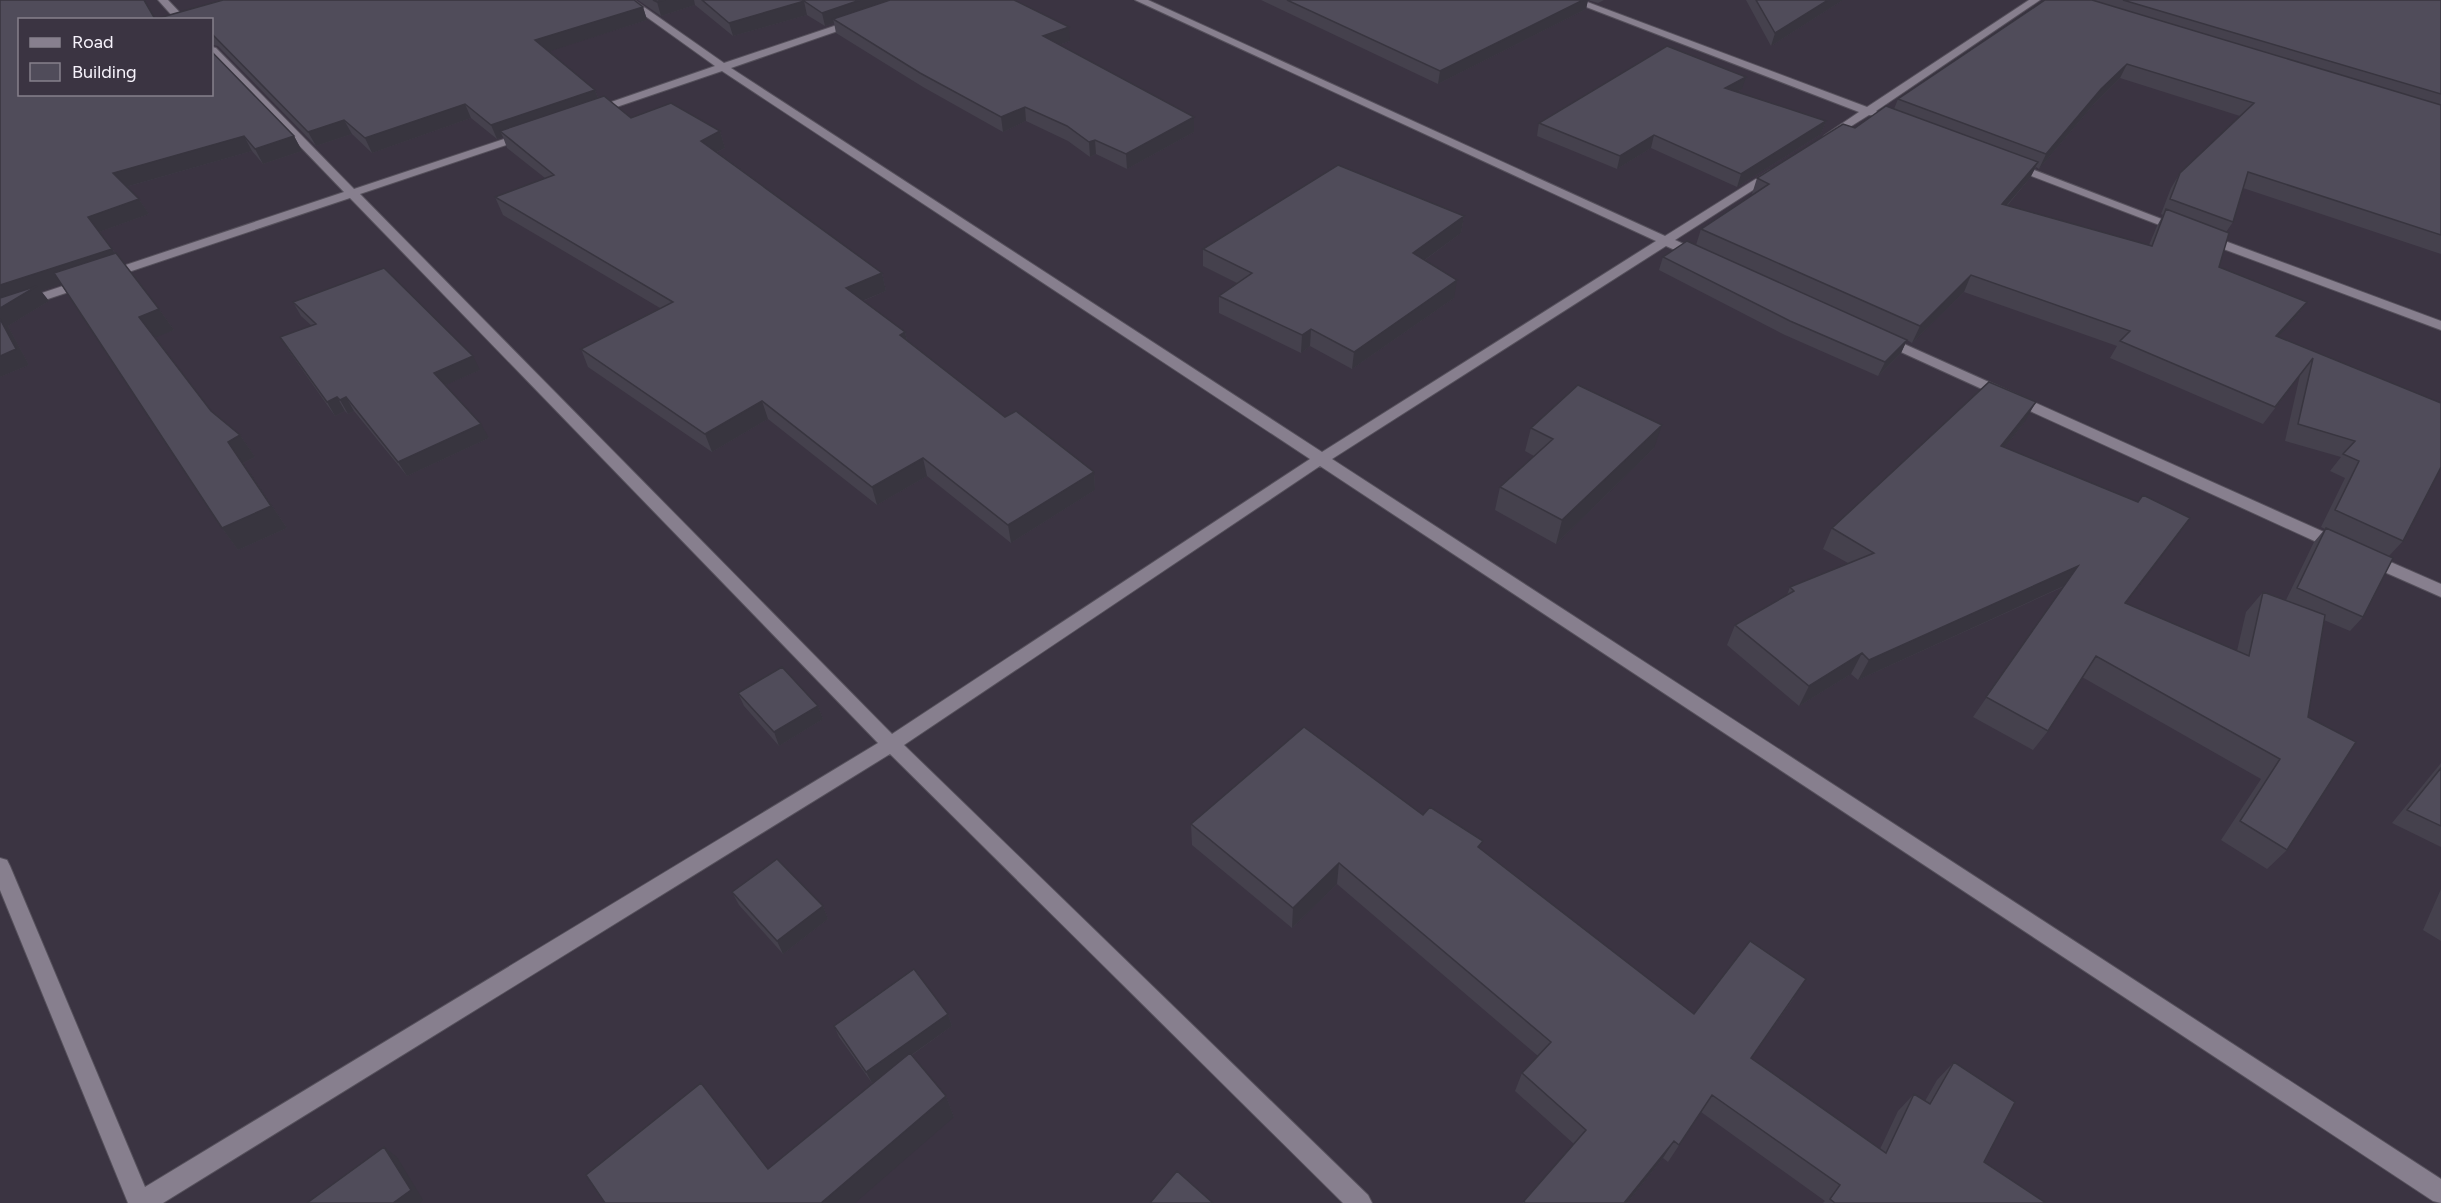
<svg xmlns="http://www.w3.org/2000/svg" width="2441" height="1203" viewBox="0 0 2441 1203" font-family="Figtree,sans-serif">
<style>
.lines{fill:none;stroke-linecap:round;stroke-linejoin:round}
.minor-casing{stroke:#55505b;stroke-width:2}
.minor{fill:#877f8e;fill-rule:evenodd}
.wall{fill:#45414d;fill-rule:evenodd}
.shaded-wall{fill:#38353f}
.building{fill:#504c5a;stroke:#38353f;stroke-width:1.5}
</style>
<rect width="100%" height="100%" fill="#3b3442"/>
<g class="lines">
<g class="minor-casing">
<path id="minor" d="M158,0H168L187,20H176Z
M623,0H634L724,63L852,20H858V24L731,68L1322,452L1656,241L1135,0H1148L1665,236L1770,170H1778V174L1675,240L1703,253V259H1695L1666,246L1332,459L2441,1179V1203L2433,1201L1320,466L904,745L1368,1195L1372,1203H1343L890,754L163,1203H128L0,890V858L7,860L10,866L145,1187L878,743L350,198L0,315V307L344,192L212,55V47L216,48L354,189L522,133H530V137L360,194L892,734L1310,459L722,71L599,113H591V109L715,66Z
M1568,0H1582L1867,107L2029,0H2040L1876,111L1880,114L1879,116L1869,115L1829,140L1823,137L1825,135L1859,112Z
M2008,163H2016L2185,228L2183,231H2175L2008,167Z
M2206,234L2441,321V330L2202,241V235Z
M1884,335L2344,541L2346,545L2338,551L2332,549L1879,342L1877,339Z
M2370,553L2441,584V597L2364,563L2362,559L2364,555Z"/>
</g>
<use href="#minor" class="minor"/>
</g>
<path class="wall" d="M0,0L155,19L643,7L647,20L549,51L595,90L598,98L631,118L720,131L725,148L717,152L882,273L886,291L863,301L905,332L907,340L1005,417L1094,472L1095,490L1011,543L927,476L877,505L768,419L712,452L588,367L581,349L660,308L503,215L495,197L545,178L507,148L503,137L497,139L471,118L372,153L352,134L316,146L218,46L213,45L212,46V20H20L294,136L302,151L263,164L252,151L126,187L139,199L149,214L99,232L159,309L174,330L155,337L211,411L240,435L255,457L243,463L287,528L238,550L222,528L61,284L41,291L49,301L8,326L29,365L0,377Z
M638,0H1014L1070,41L1059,45L1194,117V132L1127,169L1096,154L1090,157L1068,141L1026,121L1003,132L923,87L836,33L834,23L825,26L807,15L733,36L695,5L661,16Z
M1261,0H1588L1586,9L1438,84Z
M1588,0H1604L1598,3Z
M1746,0H1843L1771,46Z
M2045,0H2441V254L2243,188L2233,222L2226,232L2219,267L2307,302L2295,318L2278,337L2441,403L2403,541L2389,556L2363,617L2350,631L2324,620L2308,717L2287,850L2267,869L2221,840L2261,779L2082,677L2048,731L2033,750L1973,717L2063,587L1858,680L1851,674L1799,706L1727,645L1735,625L1787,595L1790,587L1848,563L1823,549L1832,528L2024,423L2005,447L2175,538L2125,604L2237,651L2246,612L2263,592L2286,600L2314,542L2325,529L2321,527L2345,478L2330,471L2341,457L2285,441L2300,375L2263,424L2110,358L2117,346L1964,292L1912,343L1907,340L1901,353L1878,376L1785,335L1659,270L1663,257L1696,245L1701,229L1753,195L1752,194L1757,178L1855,128L1894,109L1898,99ZM2120,78L2240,116L2180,173L2171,188L2161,214L2163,215L2157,226L2149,245L2007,206L2030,178L2036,167L2039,169L2094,104Z
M1742,89L1737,92L1826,121L1821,134L1737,187L1651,148L1617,169L1537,136L1539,123Z
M1464,216L1461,233L1425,260L1454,298L1352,369L1310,346L1301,353L1219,313V296L1237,283L1203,266V249Z
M293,302L480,370L445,385L489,438L407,476L354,411L348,414L345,411L335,416L289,351L280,337L312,326L301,316Z
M1531,428L1654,448L1556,544L1495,510L1500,487L1534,456L1525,451Z
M738,693L818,706L823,719L779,746L744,706Z
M2441,763V847L2392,823Z
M1423,815L1481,849L1694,1014L1794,998L1751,1058L1880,1149L1898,1111L1914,1094L1925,1101L1937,1080L1954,1062L1984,1162L2046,1203H1823L1825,1201L1701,1112L1668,1162L1663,1158L1627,1203H1523L1574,1144L1515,1091L1522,1073L1538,1056L1337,884L1292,928L1192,845L1191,824Z
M2441,889V941L2423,930Z
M732,892L823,906L828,919L783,954L739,905Z
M948,1014L952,1026L912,1055L946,1096L954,1117L768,1169L887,1072L872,1083L839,1037L834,1026Z"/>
<path class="shaded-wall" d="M665,0H694L695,5L661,16L657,2Z
M860,0H903L833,19L834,23L825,26L822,13Z
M1583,0H1588L1586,9L1438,84L1440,71Z
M1828,0H1843L1771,46L1775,33Z
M804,1L807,15L733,36L729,23Z
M643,7L647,20L541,54L535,40Z
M1069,27L1070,41L1045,50L1043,36Z
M2127,64L2120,78L2094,104L2039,169L2046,154L2101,89Z
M1746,77L1742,89L1721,101L1725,88Z
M595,90L600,104L500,131L503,137L497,139L491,125Z
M465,104L471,118L372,153L365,138Z
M1025,107L1026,121L1003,132L1001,117Z
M1194,117V132L1127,169L1126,154Z
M344,120L352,134L316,146L308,132Z
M1826,121L1821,134L1737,187L1741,174Z
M720,131L725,148L706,157L701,141Z
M1654,135L1651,148L1617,169L1620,156Z
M244,136L252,151L122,188L113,173Z
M294,136L302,151L263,164L255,149Z
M1095,140L1096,154L1090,157L1089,142Z
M2038,162L2030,178L1994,220L2002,204Z
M139,199L149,214L99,232L88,217Z
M1464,216L1461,233L1411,270L1413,253Z
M112,249L123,264L41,291L49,301L8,326L29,365L0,377V285Z
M882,273L886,291L850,306L846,288Z
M1971,275L1964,292L1912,343L1920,326Z
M1457,280L1454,298L1352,369L1354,352Z
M2307,302L2295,318L2264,353L2276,336Z
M159,309L174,330L154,338L139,317Z
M1311,329L1310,346L1301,353L1302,335Z
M905,332L909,350L900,335Z
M1907,340L1901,353L1878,376L1885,362Z
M473,356L480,370L441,387L434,373Z
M337,397L345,411L335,416L327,402Z
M346,397L354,411L348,414L340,400Z
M762,401L768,419L712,452L705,434Z
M2036,402L2024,423L1990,466L2001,446Z
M481,424L489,438L407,476L398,462Z
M1662,425L1654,448L1556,544L1562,520Z
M240,435L255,457L243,463L287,528L238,550L222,528L228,442Z
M923,458L927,476L877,505L872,487Z
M1094,472L1095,490L1011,543L1008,525Z
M2190,518L2175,538L2110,624L2125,603Z
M2078,566L2064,586L1858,680L1869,660Z
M1862,653L1851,674L1799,706L1809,686Z
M818,706L823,719L779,746L774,732Z
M1339,863L1337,884L1292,928L1293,908Z
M823,906L828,919L783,954L777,941Z
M948,1014L952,1026L872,1083L866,1072Z
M946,1096L954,1117L855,1203H821Z
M1674,1141L1663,1158L1627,1203H1624Z
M384,1147L397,1157L423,1200L420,1203H393Z"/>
<path class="building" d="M0,0H144L155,19L223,0H634L643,7L535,40L595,90L491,125L465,104L365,138L344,120L308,132L212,34V20H20V94H212V52L294,136L255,149L244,136L113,173L139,199L88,217L112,249L0,285Z
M653,0H665L657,2Z
M702,0H860L822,13L804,1L729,23Z
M890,0H1014L1069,27L1043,36L1194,117L1126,154L1095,140L1089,142L1067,126L1025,107L1001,117L920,73L833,19Z
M1287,0H1583L1440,71Z
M1756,0H1828L1775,33Z
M2045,0H2092L2441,105V235L2248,172L2233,222L2170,199L2180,173L2254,103L2127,64L2101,89L2046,154L1898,99Z
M2123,0H2441V94Z
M1667,46L1746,77L1725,88L1826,121L1741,174L1654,135L1620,156L1539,123Z
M604,96L631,118L671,103L720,131L701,141L882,273L846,288L905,332L900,335L1005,417L1016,411L1094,472L1008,525L923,458L872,487L762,401L705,434L581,349L673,302L495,197L554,175L500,131Z
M1886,106L2038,162L2002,204L2152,246L2166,209L2229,233L2219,267L2307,302L2276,336L2441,403V467L2403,541L2335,510L2359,461L2343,454L2355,441L2298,424L2313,358L2275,407L2120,341L2130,331L1971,275L1920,326L1701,229L1769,184L1757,178L1843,124L1855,128Z
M1338,165L1464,216L1413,253L1457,280L1354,352L1311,329L1302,335L1219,296L1252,273L1203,249Z
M1687,241L1907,340L1885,362L1790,321L1663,257Z
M116,253L159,309L139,317L211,411L240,435L228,442L271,506L222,528L54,273Z
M384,268L473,356L434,373L481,424L398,462L346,397L340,400L337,397L327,402L280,337L316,324L293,302Z
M37,286L0,308V298Z
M0,319L16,349L0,356Z
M1989,382L2036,402L2001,446L2138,502L2143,495L2190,518L2125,603L2249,656L2263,592L2325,615L2308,717L2356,742L2287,850L2240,821L2280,759L2096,656L2048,731L1986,697L2078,566L1869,660L1862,653L1809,686L1735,625L1794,591L1790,587L1874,553L1832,528Z
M1578,385L1662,425L1562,520L1500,487L1553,439L1531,428Z
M2326,528L2393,558L2363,617L2297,588Z
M782,667L818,706L774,732L738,693Z
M1304,727L1423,815L1430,807L1483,841L1478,847L1694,1014L1750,941L1806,979L1751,1058L1886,1153L1914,1094L1930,1104L1954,1062L2015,1102L1984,1162L2046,1203H1835L1830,1199L1840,1185L1712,1095L1679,1145L1674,1141L1624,1203H1525L1524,1201L1586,1130L1522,1073L1551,1042L1339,863L1293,908L1191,824Z
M2441,768V826L2407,810Z
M777,859L823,906L777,941L732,892Z
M914,969L948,1014L866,1072L834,1026Z
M910,1053L946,1096L821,1203H605L586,1175L701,1083L768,1169Z
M384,1147L411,1190L393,1203H307Z
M1177,1171L1213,1203H1150Z"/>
<rect x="18" y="18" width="195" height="78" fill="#3b3442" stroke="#86808c" stroke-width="1.5"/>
<rect x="30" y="38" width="30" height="9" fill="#877f8e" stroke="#86808c" stroke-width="1.5"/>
<text x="72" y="48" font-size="18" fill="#f7f3fc">Road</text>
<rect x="30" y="63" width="30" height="18" fill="#504c5a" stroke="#86808c" stroke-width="1.5"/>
<text x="72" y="78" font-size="18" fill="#f7f3fc">Building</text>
</svg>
